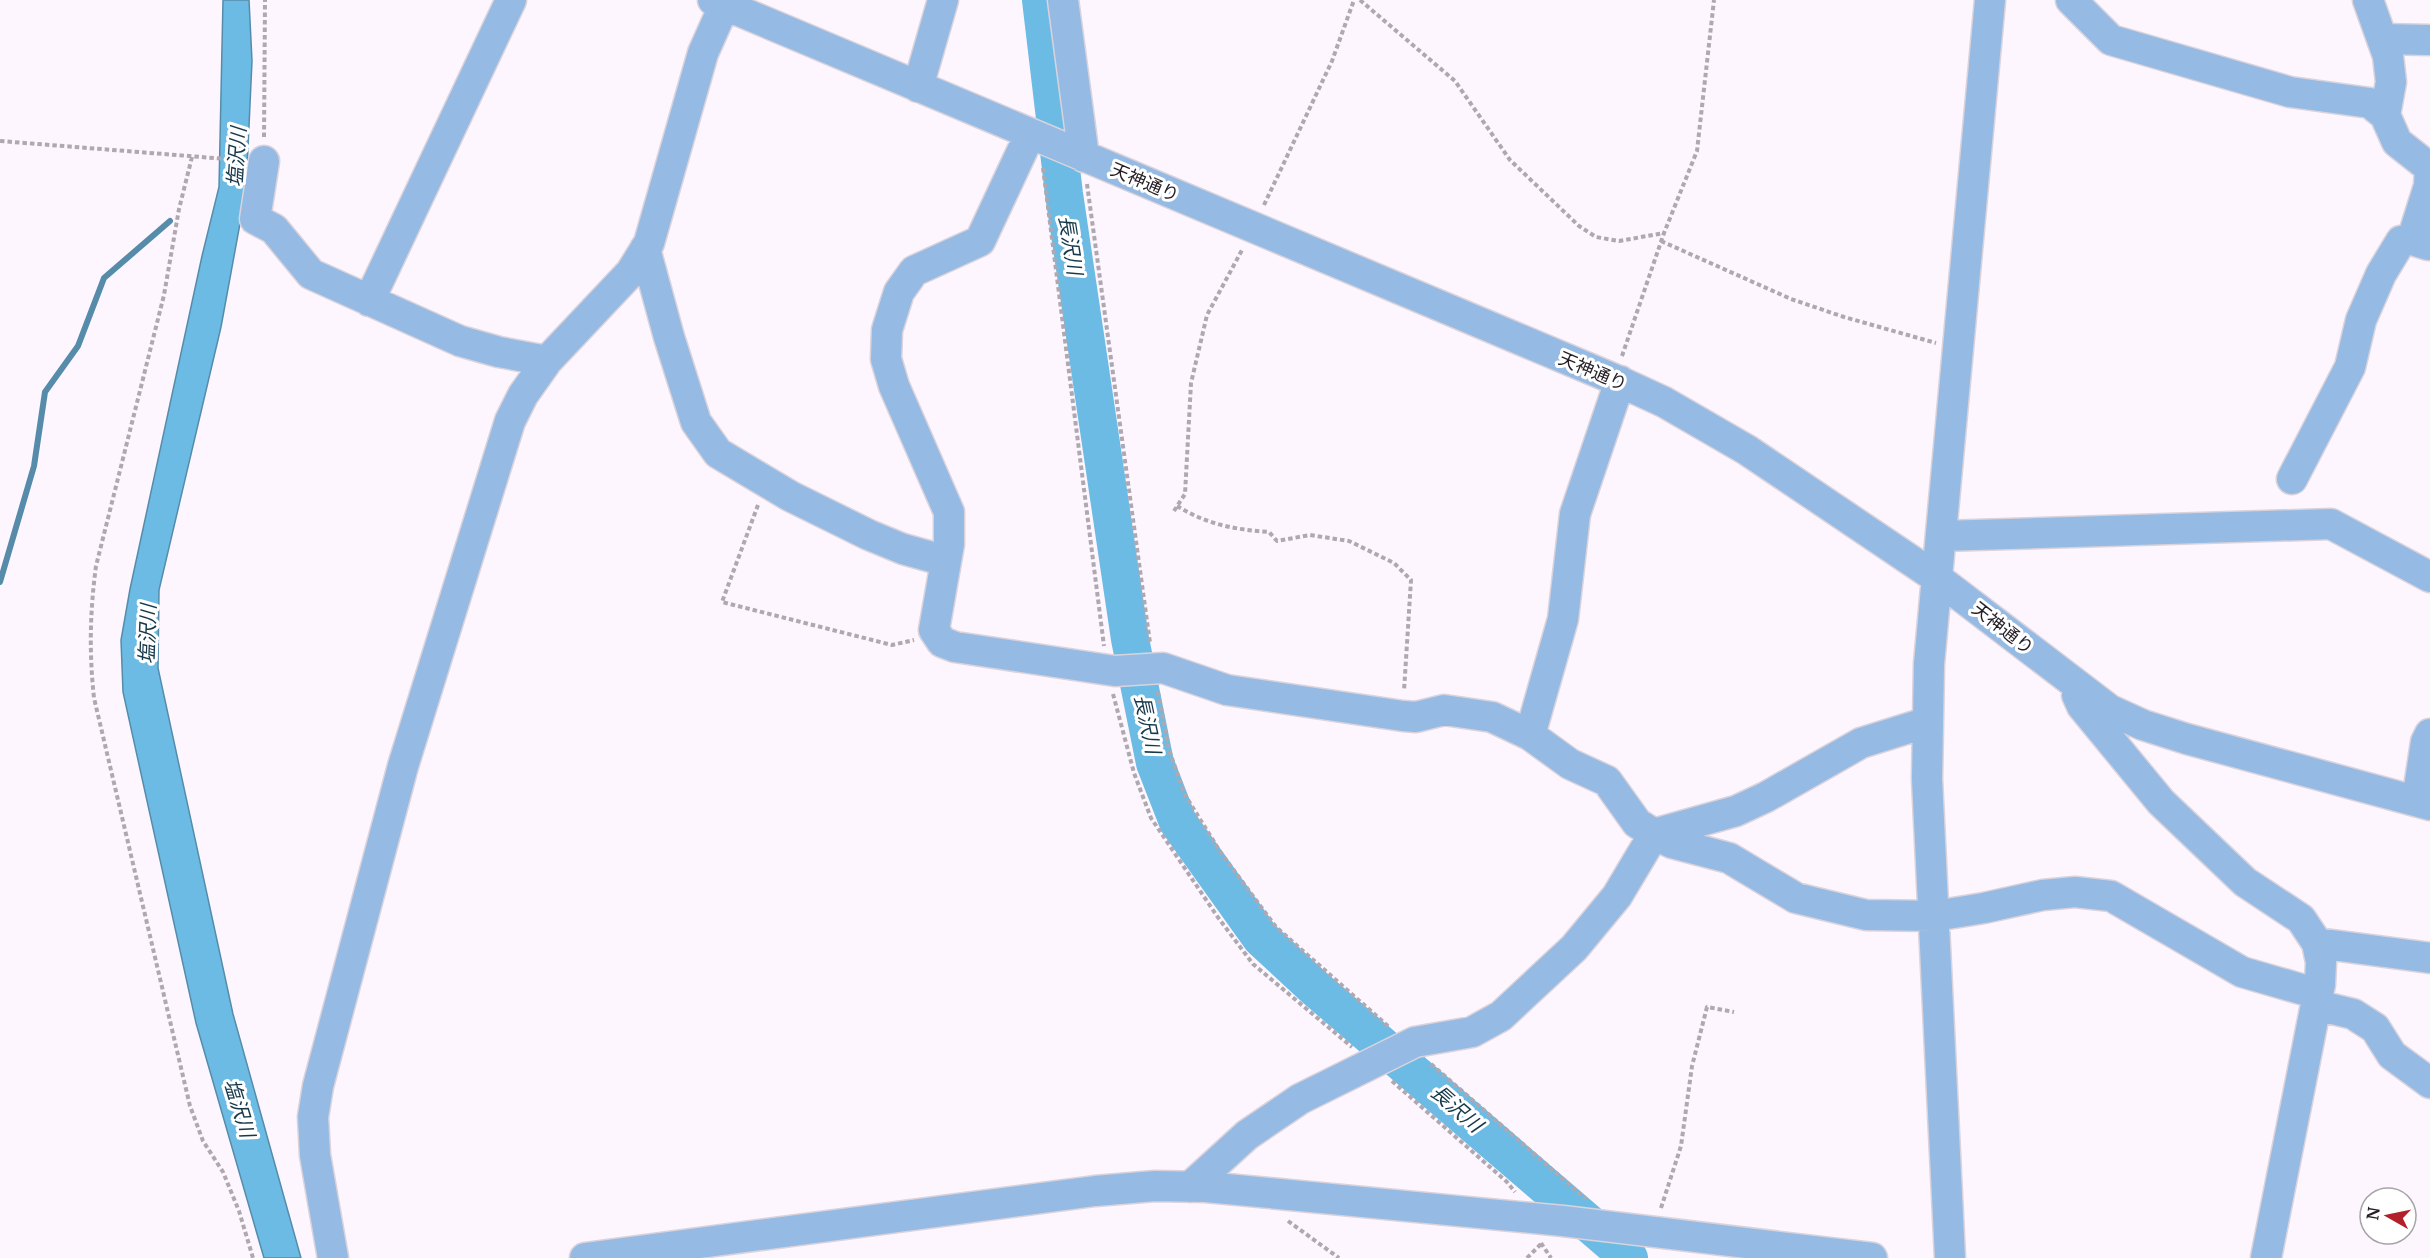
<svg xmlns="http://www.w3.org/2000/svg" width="2430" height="1258" viewBox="0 0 2430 1258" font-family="Merriweather,'Noto Sans JP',serif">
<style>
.water{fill:#6cbbe4;stroke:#568caa;stroke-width:1.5}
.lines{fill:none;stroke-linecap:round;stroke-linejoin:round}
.stream{stroke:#568caa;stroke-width:6}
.river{stroke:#6cbbe4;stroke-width:38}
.minor-casing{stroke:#dad3db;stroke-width:33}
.path{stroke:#afa8b0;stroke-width:4;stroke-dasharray:4.5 3;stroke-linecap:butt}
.minor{stroke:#95bae3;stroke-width:30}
.labels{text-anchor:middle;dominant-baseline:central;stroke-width:6;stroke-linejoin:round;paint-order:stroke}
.street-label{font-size:18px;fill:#241d24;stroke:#fff}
.water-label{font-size:20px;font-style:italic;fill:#15384a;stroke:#fff}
</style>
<rect width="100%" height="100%" fill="#fdf6fe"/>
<path class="water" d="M223,0H249L252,61L246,191L221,327L159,590L158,668L233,1014L301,1258H264L196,1023L123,692L121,640L130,589L202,256L219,187Z"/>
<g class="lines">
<path class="stream" d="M0,582L34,466L45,392L78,346L104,278L170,221"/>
<path class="river" d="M1041,0L1064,194L1130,639L1155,763L1178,822L1261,938L1315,988L1629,1258"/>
<g class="minor-casing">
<path id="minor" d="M713,0L1614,379L1664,402L1747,450L1937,578L2110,710L2143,725L2187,739L2430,805
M1063,0L1084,157
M2071,0L2111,40L2290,92L2370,103L2385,115L2397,142L2430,168L2429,186L2412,240
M2368,0L2388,56L2391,82L2385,115
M2382,39L2430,40
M918,87L943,0
M1030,134L980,241L914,271L899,292L887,330L886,359L894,386L949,512V544L934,630L942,642L955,647L1115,671L1163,668L1227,690L1403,716L1416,717L1444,710L1492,717L1530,735L1570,764L1607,781L1637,823L1654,834L1672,843L1729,858L1796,898L1866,915L1935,916L1984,908L2043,895L2075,892L2111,896L2242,972L2318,994
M264,161L255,219L274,229L311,274L460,341L499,352L547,361
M645,249L669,337L696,422L718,453L790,496L869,535L903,549L946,561
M369,301L511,0
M2292,479L2350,367L2361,320L2381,274L2401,241L2412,240L2428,245
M1941,536L2331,524L2430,577
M2077,695L2082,706L2161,802L2245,882L2301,919L2317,943L2321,962L2320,984L2266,1258
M1530,735L1563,619L1575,514L1620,381
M2417,801L2426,742L2430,734
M2317,943L2430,958
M2316,1005L2353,1014L2375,1028L2392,1055L2430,1083
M1190,1187L1247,1135L1300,1099L1415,1042L1472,1032L1501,1016L1574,948L1617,896L1654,834L1736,811L1766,797L1861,743L1928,722
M333,1258L315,1155L313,1117L318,1086L403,766L510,421L523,395L547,361L631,272L649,243L703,53L724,6
M585,1258L1095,1191L1155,1186L1206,1187L1563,1221L1872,1258
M1950,1258L1927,779L1929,664L1990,0"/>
</g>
<path class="path" d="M1360,0L1455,81L1510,160L1579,226L1596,237L1619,241L1664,233
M264,137L265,0
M0,141L239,160
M192,157L179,209L164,295L96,566C90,611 89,652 94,698L190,1106L203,1141L223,1172L239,1211L253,1258
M1043,168L1104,646
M1087,184L1150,643
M1264,205L1332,61L1354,0
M1661,241L1791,299L1844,317L1936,343
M1622,356L1664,233L1697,151L1714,0
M758,505L722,602L892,645L914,640
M1177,506C1206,524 1236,530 1269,532L1277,541L1310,535L1349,541L1394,563L1411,580L1404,691
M1174,511L1185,494L1191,383L1207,315L1242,250
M1158,692L1169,750L1185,795L1221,853L1276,927L1389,1027
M1113,694L1134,773L1151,818L1217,916L1253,964L1352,1047
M1431,1064L1586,1199
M1392,1081L1507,1182L1515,1192
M1661,1208L1681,1146L1692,1066L1707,1007L1734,1012
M1288,1221L1339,1258
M1541,1243L1551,1258
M1527,1258L1541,1244"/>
<use href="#minor" class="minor"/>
</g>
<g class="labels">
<g class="street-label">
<text transform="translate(1145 182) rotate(23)">天神通り</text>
<text transform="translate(1593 371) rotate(23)">天神通り</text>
<text transform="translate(2003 628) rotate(38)">天神通り</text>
</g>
<g class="water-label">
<text transform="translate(236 157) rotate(-86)">塩沢川</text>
<text transform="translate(1071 245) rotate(81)">長沢川</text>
<text transform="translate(147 634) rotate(-88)">塩沢川</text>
<text transform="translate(1148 724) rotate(78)">長沢川</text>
<text transform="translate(240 1108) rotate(73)">塩沢川</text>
<text transform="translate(1457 1108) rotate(41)">長沢川</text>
</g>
</g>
<g transform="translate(2388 1216) rotate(279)"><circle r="28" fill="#ffffff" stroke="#a7a5a7" stroke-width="1.5"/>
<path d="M0-4.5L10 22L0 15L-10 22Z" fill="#b22129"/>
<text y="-9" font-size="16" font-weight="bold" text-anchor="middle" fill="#241d24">N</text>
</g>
</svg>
